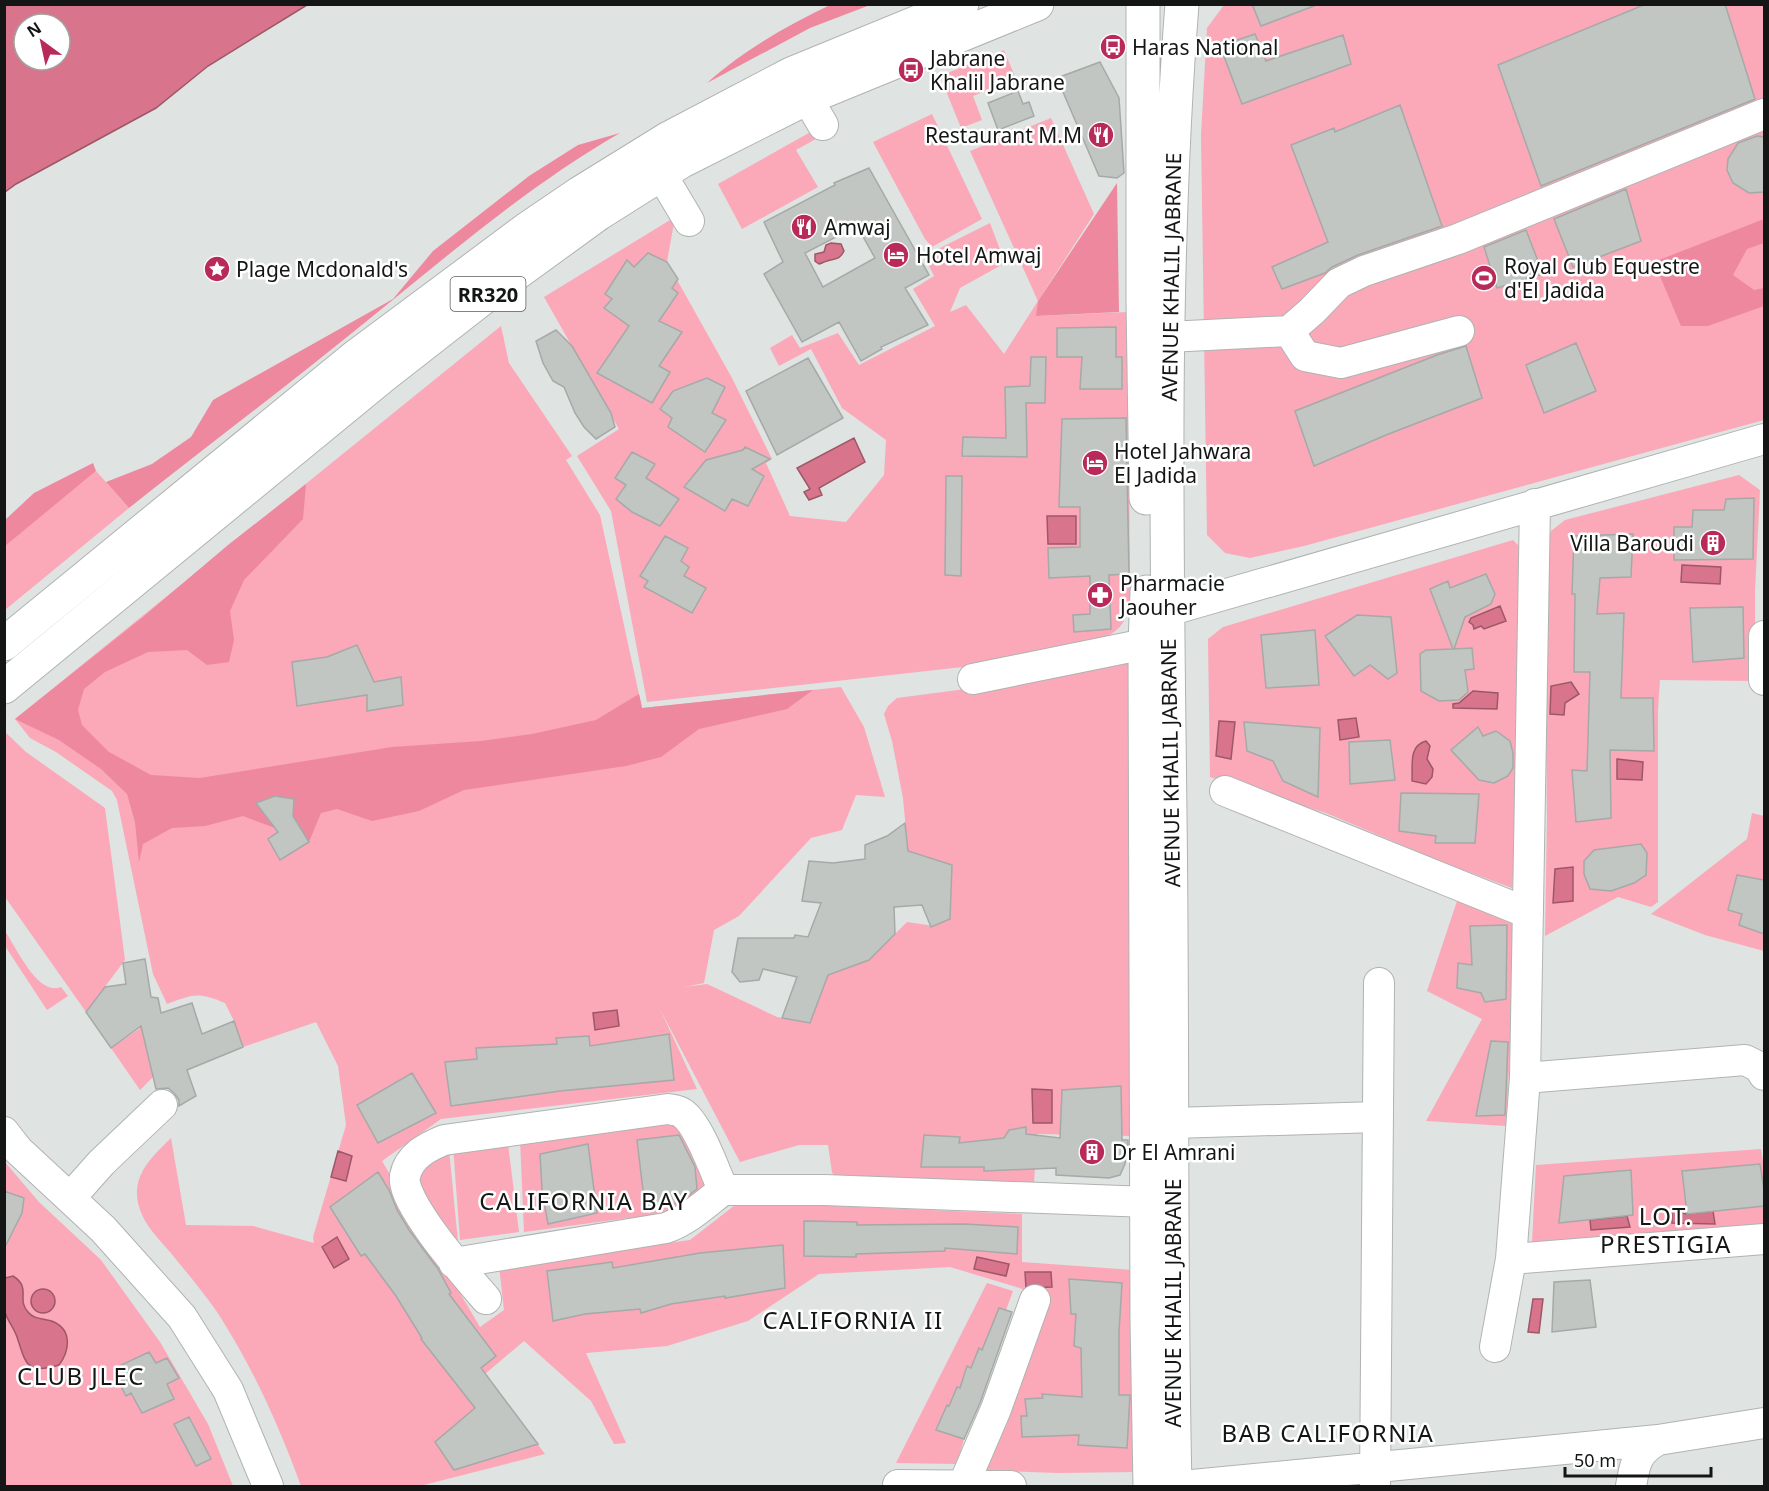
<svg xmlns="http://www.w3.org/2000/svg" width="1769" height="1491" viewBox="0 0 1769 1491" font-family="'Noto Sans',sans-serif">
<style>
.green{fill:#fba8b9}
.forest{fill:#ed889f}
.water{fill:#d8758c;stroke:#9d5868;stroke-width:1.5;fill-rule:evenodd}
.building{fill:#c1c6c3;stroke:#a5a9a7;stroke-width:1.5;fill-rule:evenodd}
.lines{fill:none;stroke-linecap:round;stroke-linejoin:round}
.minor-casing{stroke:#afb4b1;stroke-width:32}
.major-casing{stroke:#afb4b1;stroke-width:35}
.highway-casing{stroke:#afb4b1;stroke-width:35}
.minor{stroke:#fff;stroke-width:30}
.major{stroke:#fff;stroke-width:33}
.highway{stroke:#fff;stroke-width:33}
.labels{text-anchor:middle;dominant-baseline:central;stroke-width:5;stroke-linejoin:round;paint-order:stroke}
.shield{fill:#fff;stroke:#5a5c5b;stroke-width:1.5}
.shield-label{font-size:20px;font-weight:bold;fill:#141615}
.poi-label{font-size:21px;fill:#141615;stroke:#fff;text-anchor:start}
.street-label{font-size:21px;fill:#141615;stroke:#fff}
.quarter-label{font-size:24px;letter-spacing:1.5px;fill:#141615;stroke:#fff}
</style>
<rect width="100%" height="100%" fill="#dfe3e1"/>
<path class="green" d="M1224,5H1764V420L1304,546L1250,558L1225,553L1207,535L1201,135L1207,28Z
M1004,50L1016,79L973,96L982,120L961,128L940,76Z
M932,114L982,219L932,247L925,239L873,142Z
M1051,118L1094,214L1038,301L1037,316L1128,312L1130,606C1125,625 1116,634 1098,640L972,666L647,702L611,511L577,456L619,429L544,297L675,217L667,262L732,378L772,459L766,463L790,516L846,522L884,475L886,440L842,408L811,349L779,366L770,348L792,335L800,348L838,333L859,365L935,326L913,289L934,276L924,256L990,223L1005,263L960,288L950,312L966,305L1004,354L1038,301L970,151Z
M816,129L821,136L796,150L818,187L742,229L718,184Z
M501,326L509,363L572,456L566,460L600,515L642,708L841,687L864,727L885,797L856,795L842,830L811,838L739,916L714,930L704,983L684,987L707,984L777,1017L810,1023L827,975L869,960L907,922L934,926L950,919L952,865L908,851L903,798L892,741L884,714L888,706L897,698L981,687L1133,654V1136L1037,1134L1034,1184L834,1176L832,1172L828,1145H799L740,1162L660,1009L697,1089L441,1119L382,1161L480,1327L504,1310L499,1266L690,1240L739,1202L1022,1214V1262L1133,1270L1138,1472L1058,1473L979,1470L1046,1296L950,1267L819,1274L748,1321L667,1346L586,1353L626,1443L614,1444L591,1401L524,1341L485,1374L545,1454L420,1486H301C282,1434 259,1381 230,1333C214,1304 191,1278 170,1252C157,1237 143,1224 138,1203C132,1174 153,1156 171,1138L186,1225L253,1226L314,1243L313,1237L346,1125L338,1066L316,1022L243,1047L234,1021L225,1003C198,992 194,994 167,1004L153,974L117,800L112,791L56,752L30,738L15,719Z
M96,471L129,508L5,610L4,546Z
M1739,475L1760,490L1755,591V681L1660,680L1658,710V902L1651,907L1618,897L1545,936L1547,818L1544,549L1551,531L1565,520Z
M1513,540L1520,547L1522,759L1512,888L1442,862L1326,813L1210,777L1208,639L1223,627Z
M4,731L26,752L105,808L125,960L86,1012L5,897Z
M1752,813L1764,816V951L1705,935L1651,914L1747,839Z
M1459,895L1514,919V978L1506,1126L1426,1121L1482,1019L1427,991Z
M5,931C16,947 38,997 61,987L68,996L47,1010L5,946Z
M142,1027L153,1077L140,1090L111,1048Z
M679,1117L717,1185L672,1216L628,1218L524,1232L520,1139Z
M508,1144L519,1232L460,1240L453,1146Z
M449,1149L458,1242L425,1199L412,1173Z
M1761,1149L1764,1167V1224L1532,1242L1536,1165Z
M4,1161L39,1202L101,1260L160,1342L208,1424L233,1486H5Z
M987,1283L1013,1291L1006,1310L999,1308L982,1350L979,1349L971,1368L968,1366L960,1388L949,1406H946L937,1430L964,1439L957,1464L896,1463Z"/>
<path class="forest" d="M830,5H870L810,28L707,83C745,49 785,27 830,5Z
M620,133C521,190 436,266 347,337C275,395 201,451 129,508L106,482L152,464L191,437L213,400L393,299L433,251L529,176L578,145Z
M1117,183L1119,312L1036,316L1038,301Z
M1764,219V243L1747,249L1733,275L1754,290L1764,288V306L1708,326H1681L1654,262Z
M93,463L96,471L5,546V520L34,493Z
M306,484L303,519L244,580L230,611L234,640L229,662L207,665L187,650L148,652L105,672L84,689L78,710L82,725L109,752L151,775L200,778L392,747L481,741L532,734L596,720L639,694L642,708L813,690L787,709L699,729L661,757L626,766L464,790L419,811L372,821L337,809L321,813L309,842L293,816L275,828L243,816L205,826L172,828L143,844L139,862L135,822L127,794L101,769L59,740L15,719L143,617L228,545Z"/>
<path class="water" d="M5,4H307V5L208,66L156,108L16,184L5,192ZM24,24H60V60H24Z
M831,243L841,244L844,251C839,261 834,258 827,261C824,262 822,263 819,264L815,261V254L824,252L826,245Z
M854,438L865,462L819,488L822,495L809,500L804,492L810,489L797,468Z
M1047,516H1076V544H1048Z
M1682,565L1721,567L1720,584L1681,582Z
M1500,606L1506,621L1484,629L1481,626L1474,629L1473,625L1469,622L1471,618Z
M1571,682L1579,694L1565,703L1564,715L1550,714L1551,686Z
M1473,691L1498,693L1497,709L1453,708V704L1459,703Z
M1356,718L1359,737L1340,740L1338,720Z
M1219,721L1235,722L1231,759L1216,756Z
M1426,741L1430,746L1427,759L1433,769L1432,777L1426,784L1412,781C1413,766 1408,746 1426,741Z
M1617,759L1643,762L1642,780L1617,779Z
M1573,867V901L1553,903L1555,869Z
M617,1010L619,1026L595,1030L593,1013Z
M1032,1089L1052,1090V1123H1033Z
M338,1151L352,1156L346,1181L331,1177Z
M1672,1211L1687,1214L1713,1211L1715,1224L1672,1223Z
M1627,1216L1630,1227L1591,1230L1590,1220Z
M337,1237L349,1259L334,1268L322,1247Z
M977,1257L1009,1264L1006,1276L974,1269Z
M1025,1272H1051L1052,1287L1026,1288Z
M13,1276C32,1288 16,1299 28,1312C34,1320 45,1318 54,1322C73,1331 69,1352 59,1365C26,1375 26,1364 17,1337C14,1328 7,1320 5,1312C2,1303 4,1288 5,1278Z
M31 1301a12 12 0 1 1 24 0a12 12 0 1 1-24 0Z
M1533,1299H1543L1539,1333L1528,1332Z"/>
<path class="building" d="M1252,4H1314V6L1261,26Z
M1646,4H1725L1755,99L1541,186L1498,65Z
M1255,34L1266,61L1343,35L1351,64L1242,104L1220,46Z
M1100,62L1119,98L1124,173L1117,178L1099,176L1057,78Z
M1018,91L1023,104L1029,102L1034,116L998,130L988,103Z
M1400,105L1442,226L1358,255L1332,267L1325,273L1282,289L1272,267L1328,242L1291,145L1334,128L1335,132Z
M1757,136L1764,137V192L1749,193L1733,183L1727,170L1728,159L1738,143Z
M869,168L929,275L905,288L928,325L881,347L882,349L861,361L839,322L802,342L764,274L783,262L764,222L835,185L834,183ZM857,226L875,258L823,287L805,253Z
M1626,189L1641,241L1573,267L1554,219Z
M1526,230L1543,274L1497,288L1484,247Z
M648,253L667,262L678,279L672,288L678,293L659,321L682,332L659,366L670,372L652,403L597,373L629,326L604,308L612,299L605,294L627,260L634,267Z
M1116,327V357H1122V389H1080L1082,357H1057V328Z
M556,330L572,346L611,413L615,427L596,439L584,427L575,413L564,387L553,381L543,363L536,341Z
M1576,343L1596,391L1544,413L1526,365Z
M1466,346L1482,398L1386,435L1314,466L1295,411L1437,355Z
M1031,357H1046L1045,403H1026L1027,457L962,456L963,437L1006,438L1005,387L1030,386Z
M808,358L843,418L777,455L746,391Z
M707,378L725,387L712,413L726,420L705,452L668,427L672,418L660,409L673,391Z
M1126,418L1129,574L1109,575L1111,629L1074,632L1073,615L1090,614V576L1049,578L1048,548L1080,547V507H1059L1062,419Z
M745,447L770,459L752,469L764,476L748,506L732,499L725,511L684,487L706,460L743,450Z
M632,452L655,464L646,478L679,499L660,526L632,512L616,499L626,485L615,478Z
M946,476H962L961,576L945,575Z
M1754,498L1753,559L1674,560V527H1692L1693,510H1724L1726,499Z
M1633,534L1631,577L1600,578L1597,614L1624,613L1621,698H1653L1654,751L1610,750L1611,818L1576,822L1572,770L1587,771L1590,672H1574L1575,594H1572L1574,536Z
M665,536L688,548L681,561L689,567L684,576L706,588L692,613L644,587L648,581L640,576Z
M1486,574L1495,594L1491,604L1465,617L1454,649L1472,648L1474,669L1465,670L1468,692L1459,700L1439,701L1421,691L1420,654L1426,650L1453,649L1430,589L1448,581L1450,588Z
M1743,607L1744,658L1693,662L1690,608Z
M1357,615L1391,617L1397,673L1388,679L1370,665L1354,676L1325,636Z
M1315,630L1319,685L1266,688L1261,635Z
M357,645L374,682L401,677L403,705L367,711V695L297,706L292,662L327,657Z
M1244,722L1320,728L1318,797L1283,781L1273,761L1247,751Z
M1478,727L1483,736L1496,731L1510,741L1513,753V768L1508,776L1494,783L1479,780L1451,750Z
M1390,740L1395,780L1350,784L1349,742Z
M1401,793L1479,794L1475,843H1435L1436,836L1399,831Z
M275,796L294,799L293,816L309,842L280,860L268,839L278,832L256,803Z
M905,823L908,851L952,865L950,919L931,927L922,905L894,907L895,934L869,960L828,975L810,1023L782,1018L797,977L763,969L759,980L740,982L732,972L738,938H794L795,935L808,937L821,903L802,901L809,861L833,863L865,859V845L887,836Z
M1641,844L1647,853L1646,875L1634,883L1611,891L1590,889L1584,874V861L1594,850Z
M1737,875L1764,880V934L1739,925L1742,914L1728,910Z
M1507,925L1506,999L1485,1002L1481,993L1457,988L1458,963L1472,965L1470,926Z
M145,959L151,997L158,998L161,1013L192,1003L202,1034L234,1021L243,1047L187,1070L196,1096L179,1106V1100L174,1093L168,1088L156,1089L141,1026L111,1048L86,1012L105,987L126,984L123,963Z
M669,1034L674,1080L560,1091L451,1106L445,1062L477,1059L476,1048L557,1044L556,1038L589,1036L590,1046Z
M1491,1041L1508,1042L1505,1115L1476,1116Z
M412,1073L436,1113L378,1143L357,1105Z
M1121,1086L1122,1140H1128V1147L1125,1164L1120,1175L1109,1178L1056,1175V1168L984,1171V1167H921L924,1135L960,1137L959,1143L1004,1138L1009,1130L1026,1127V1134L1060,1138L1062,1090Z
M679,1135L695,1167L697,1189L678,1203L645,1207L637,1140Z
M588,1144L597,1213L548,1224L542,1190L540,1154Z
M1760,1164L1764,1190V1206L1687,1214L1682,1171Z
M1631,1170L1633,1215L1559,1223L1564,1176Z
M378,1172L389,1190L397,1210L409,1230L438,1269L451,1293L449,1294L496,1356L481,1368L538,1444L454,1470L435,1442L475,1408L421,1339L422,1338L396,1296L365,1254L361,1256L330,1207Z
M4,1191L24,1198L22,1213L4,1249Z
M804,1221L857,1222V1225L964,1224L1018,1227L1017,1254L945,1248V1251L856,1254V1257L804,1256Z
M783,1245L785,1288L725,1298V1296L671,1304L641,1313L640,1309L585,1314L553,1321L547,1271L612,1262L613,1268L700,1253Z
M1069,1279L1122,1283L1119,1332V1395H1130L1127,1448L1078,1445L1079,1435L1022,1437L1021,1416H1027L1025,1399L1043,1398L1042,1394L1082,1397L1081,1348L1074,1346L1076,1314H1071Z
M1590,1280L1596,1327L1552,1332L1554,1282Z
M999,1308L1012,1312L980,1403L964,1439L936,1430L947,1405L949,1406L957,1387L960,1388L967,1366L971,1368L979,1348L982,1350Z
M149,1352L156,1363L167,1358L179,1378L167,1384L174,1399L142,1413L131,1393L126,1396L119,1382L124,1380L117,1367Z
M189,1417L211,1459L196,1466L174,1424Z"/>
<g class="lines">
<g class="minor-casing">
<path id="minor" d="M807,98L823,125
M661,174L689,221
M1289,331L1305,356L1341,363L1459,331
M1168,337L1289,331L1312,311L1339,283L1364,271L1458,239L1764,114
M1147,617L1764,439
M1764,636V680
M973,679L1145,644
M1225,791L1528,913
M1525,1078L1745,1060L1759,1067L1764,1075
M1172,1123L1378,1117
M4,1132L18,1150L103,1229L182,1317L228,1390L268,1486
M70,1198L102,1162L162,1105
M1511,1259L1764,1239
M454,1263L666,1228C688,1220 705,1204 723,1190
M486,1299C468,1278 400,1202 405,1176C409,1156 427,1147 444,1140L668,1109C673,1110 678,1110 682,1113C698,1123 715,1171 723,1190H824L1148,1202
M1495,1347L1511,1259L1525,1078L1535,504
M898,1485L1011,1486
M963,1486L996,1409L1035,1300
M1182,1486L1658,1440
M1375,1486L1379,983
M1631,1486C1635,1464 1636,1452 1658,1440L1764,1423"/>
</g>
<g class="major-casing">
<path id="major" d="M1143,4V302L1146,498
M1147,592L1145,644L1147,1321L1150,1486
M1175,1486C1170,1263 1173,1040 1170,816C1167,546 1161,274 1182,4"/>
</g>
<g class="highway-casing">
<path id="highway" d="M4,644L355,357L527,229L580,193L669,138L791,74L962,4
M4,687L383,376L488,294L598,214L682,161L807,98L1037,4"/>
</g>
<use href="#minor" class="minor"/>
<use href="#major" class="major"/>
<use href="#highway" class="highway"/>
</g>
<defs>
<g id="bus-disc" transform="scale(1.35)"><circle r="9.5" fill="#b82a5a" stroke="#fff"/><path d="M-5-6H5V4H4V6H2V4H-2V6H-4V4H-5ZM-3.5-4V0h7V-4ZM-3.5 1.2v1.5H-2V1.2ZM2 1.2v1.5H3.5V1.2Z" fill="#fff"/></g>
<g id="restaurant-disc" transform="scale(1.35)"><circle r="9.5" fill="#b82a5a" stroke="#fff"/><path d="M-5-6h1v4h1v-4h1v4h1v-4h1v5L-1.5 .5V6h-2V.5L-5-1ZM5-6V6H3V1.5H1.5Q1.5-4 5-6Z" fill="#fff"/></g>
<g id="hotel-disc" transform="scale(1.35)"><circle r="9.5" fill="#b82a5a" stroke="#fff"/><path d="M-6-4.5h1.5V1H6V5H4.5V3h-9V5H-6ZM-4 0a1.8 1.8 0 1 1 3.6 0ZM.5 0V-2.5h3Q6-2.5 6 0Z" fill="#fff"/></g>
<g id="sight-disc" transform="scale(1.35)"><circle r="9.5" fill="#b82a5a" stroke="#fff"/><path d="M0-6L1.8-2.2L6-1.7L2.9 1.2L3.7 5.4L0 3.3L-3.7 5.4L-2.9 1.2L-6-1.7L-1.8-2.2Z" fill="#fff"/></g>
<g id="stadium-disc" transform="scale(1.35)"><circle r="9.5" fill="#b82a5a" stroke="#fff"/><path d="M0-5a6.5 5 0 1 0 0 10a6.5 5 0 1 0 0-10ZM-3.5-1.8h7v3.6h-7Z" fill="#fff"/></g>
<g id="building-disc" transform="scale(1.35)"><circle r="9.5" fill="#b82a5a" stroke="#fff"/><path d="M-4-6H4V6H1V3H-1V6H-4ZM-2.5-4.3h1.7v1.8h-1.7ZM.8-4.3h1.7v1.8H.8ZM-2.5-1h1.7V.8h-1.7ZM.8-1h1.7V.8H.8Z" fill="#fff"/></g>
<g id="pharmacy-disc" transform="scale(1.35)"><circle r="9.5" fill="#b82a5a" stroke="#fff"/><path d="M-2-6h4v4h4v4h-4v4h-4v-4h-4v-4h4Z" fill="#fff"/></g>
</defs>
<g fill-rule="evenodd">
<use href="#bus-disc" x="1113" y="47"/>
<use href="#bus-disc" x="911" y="70"/>
<use href="#restaurant-disc" x="1101" y="135"/>
<use href="#restaurant-disc" x="804" y="227"/>
<use href="#hotel-disc" x="896" y="255"/>
<use href="#sight-disc" x="217" y="269"/>
<use href="#stadium-disc" x="1484" y="278"/>
<use href="#hotel-disc" x="1095" y="463"/>
<use href="#building-disc" x="1713" y="543"/>
<use href="#pharmacy-disc" x="1100" y="595"/>
<use href="#building-disc" x="1092" y="1152"/>
</g>
<g class="labels">
<rect class="shield" x="450.5" y="277" width="75" height="34" rx="4.5"/>
<g class="shield-label">
<text x="488" y="294">RR320</text>
</g>
<g class="poi-label">
<text x="1132" y="47">Haras National</text>
<text x="930" y="58">Jabrane<tspan x="930" dy="24">Khalil Jabrane</tspan></text>
<text x="1082" y="135" text-anchor="end">Restaurant M.M</text>
<text x="824" y="227">Amwaj</text>
<text x="916" y="255">Hotel Amwaj</text>
<text x="1504" y="266">Royal Club Equestre<tspan x="1504" dy="24">d'El Jadida</tspan></text>
<text x="236" y="269">Plage Mcdonald's</text>
<text x="1114" y="451">Hotel Jahwara<tspan x="1114" dy="24">El Jadida</tspan></text>
<text x="1694" y="543" text-anchor="end">Villa Baroudi</text>
<text x="1120" y="583">Pharmacie<tspan x="1120" dy="24">Jaouher</tspan></text>
<text x="1112" y="1152">Dr El Amrani</text>
</g>
<g class="street-label">
<text transform="translate(1171 277) rotate(-89)">AVENUE KHALIL JABRANE</text>
<text transform="translate(1170 763) rotate(-91)">AVENUE KHALIL JABRANE</text>
<text transform="translate(1173 1303) rotate(-90)">AVENUE KHALIL JABRANE</text>
</g>
<g class="quarter-label">
<text x="584" y="1200">CALIFORNIA BAY</text>
<text x="1666" y="1215">LOT.<tspan x="1666" dy="28">PRESTIGIA</tspan></text>
<text x="853" y="1319">CALIFORNIA II</text>
<text x="81" y="1375">CLUB JLEC</text>
<text x="1328" y="1432">BAB CALIFORNIA</text>
</g>
</g>
<rect width="1769" height="1491" fill="none" stroke="#141615" stroke-width="12"/>
<g transform="translate(42 42) rotate(327)"><circle r="28" fill="#ffffff" stroke="#a1a2a1" stroke-width="1.5"/>
<path d="M0-4.5L10 22L0 15L-10 22Z" fill="#b82a5a"/>
<text y="-9" font-size="16" font-weight="bold" text-anchor="middle" fill="#141615">N</text>
</g>
<path d="M1565 1467v9h146v-9" fill="none" stroke="#141615" stroke-width="3"/>
<text x="1574" y="1467" font-size="18" fill="#141615" stroke="#ffffff" stroke-width="4.5" paint-order="stroke">50 m</text>
</svg>
